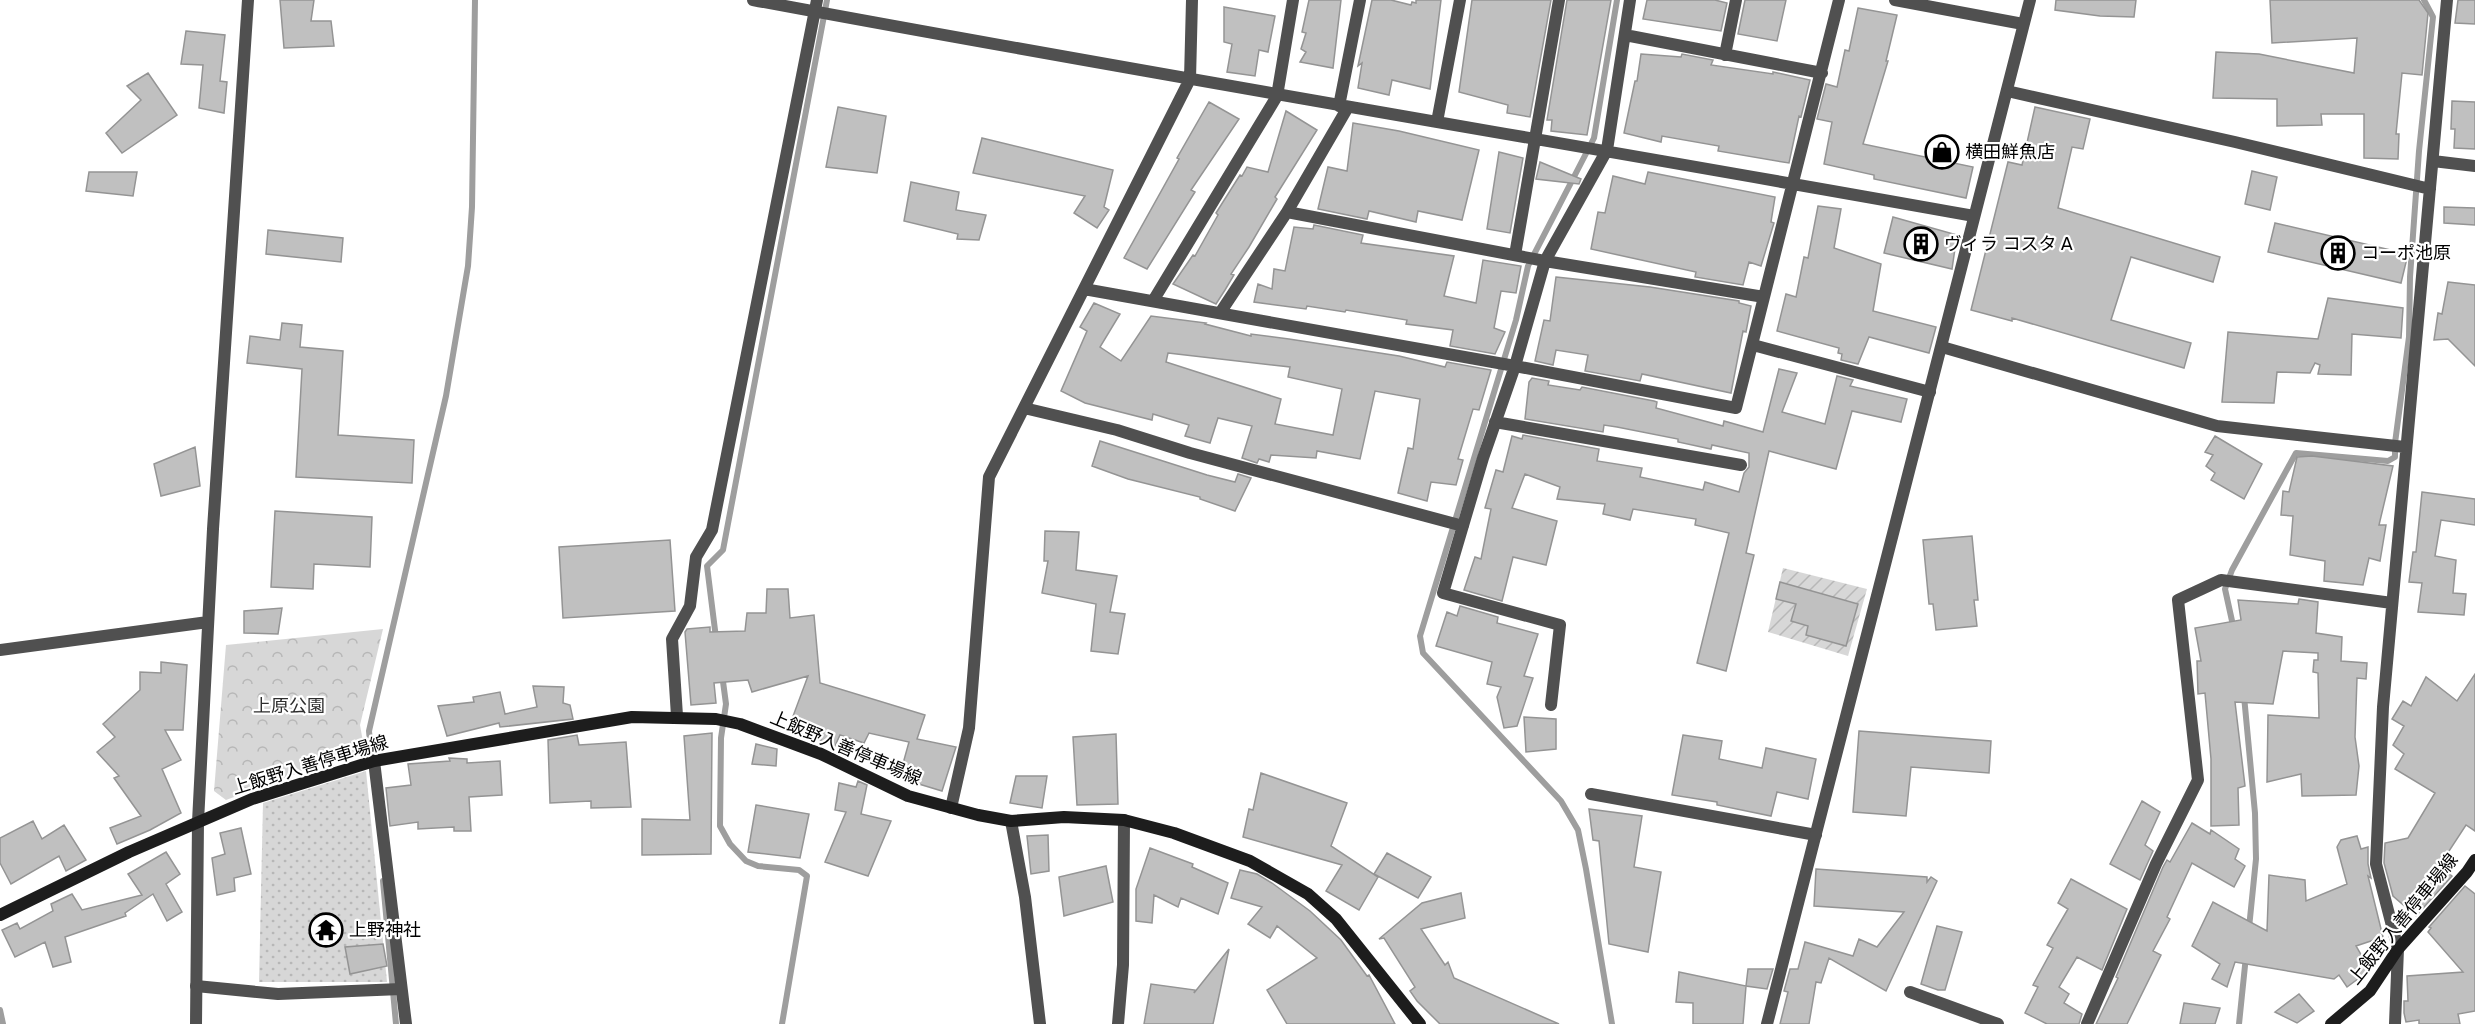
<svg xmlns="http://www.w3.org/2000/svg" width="2475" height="1024" viewBox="0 0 2475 1024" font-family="Rubik,'Noto Sans JP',sans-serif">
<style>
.grass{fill:url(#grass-dots)}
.park{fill:url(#park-crowns)}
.garden{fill:url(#garden-furrows)}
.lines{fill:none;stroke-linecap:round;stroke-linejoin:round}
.stream{stroke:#9e9e9e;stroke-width:6}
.building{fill:#c0c0c0;stroke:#949494;stroke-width:1.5;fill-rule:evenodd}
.minor{stroke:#505050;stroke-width:12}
.tertiary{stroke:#505050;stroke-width:12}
.secondary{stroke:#1d1d1d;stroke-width:12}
.labels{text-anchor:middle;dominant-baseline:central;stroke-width:4.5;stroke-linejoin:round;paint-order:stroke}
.poi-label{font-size:18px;fill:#000;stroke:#fff;text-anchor:start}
.park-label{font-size:18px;fill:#2e2e2e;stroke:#fff}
.street-label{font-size:18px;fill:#000;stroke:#fff}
</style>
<defs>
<pattern id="grass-dots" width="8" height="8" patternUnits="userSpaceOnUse" patternTransform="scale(1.5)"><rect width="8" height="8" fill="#d7d7d7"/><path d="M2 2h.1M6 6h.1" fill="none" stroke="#b7b7b7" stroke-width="1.8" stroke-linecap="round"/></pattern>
<pattern id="park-crowns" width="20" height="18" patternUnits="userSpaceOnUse" patternTransform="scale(1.5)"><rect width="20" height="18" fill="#d7d7d7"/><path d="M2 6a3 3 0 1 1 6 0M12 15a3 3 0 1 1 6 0" fill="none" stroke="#b7b7b7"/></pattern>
<pattern id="garden-furrows" width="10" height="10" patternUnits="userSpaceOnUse" patternTransform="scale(1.5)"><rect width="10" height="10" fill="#d7d7d7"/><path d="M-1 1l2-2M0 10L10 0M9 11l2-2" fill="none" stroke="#b7b7b7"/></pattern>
</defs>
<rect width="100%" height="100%" fill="#fff"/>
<path class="grass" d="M366,771L387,982H259L263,803Z"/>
<path class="park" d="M383,629L360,725L365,753L311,768L226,800L214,791L226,645Z"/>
<path class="garden" d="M1783,568L1867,589L1848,656L1768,632Z"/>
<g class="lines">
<path class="stream" d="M2234,630L2225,589L2232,570L2296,453L2388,461L2395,457V443L2409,337L2410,277L2419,151L2433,17L2424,0
M716,638L707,566L723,550L827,0
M722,674L726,704L721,738L720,826L730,844L746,861L758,866L799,870L807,876L782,1024
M2244,696L2255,813L2256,859L2249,928
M372,763L369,731L446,396L468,266L472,207L475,0
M383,881L396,1024
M0,1010L3,1024
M1612,1024L1586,869L1578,830L1561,801L1423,653L1420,636L1516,320L1528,266L1594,138L1617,0
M2239,1024L2246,956"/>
</g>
<path class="building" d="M280,0H314L311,21H331L334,46L284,48Z
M1309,0H1341L1333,68L1300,62L1306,52L1301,49L1306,33L1302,32Z
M1372,0H1391L1411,5L1412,2L1416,3V0H1441L1430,89L1392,80L1389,95L1358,88L1362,63L1358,66Z
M1472,0H1551L1530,117L1507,113L1508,105L1459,92Z
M1567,0H1611L1587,135L1551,131L1552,120H1547Z
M1647,0H1715L1727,3L1721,31L1643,19Z
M1745,0H1786L1777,41L1738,34Z
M2056,0H2136L2134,17L2100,16L2055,10Z
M2270,0H2419L2428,13L2422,75L2402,73L2396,134H2399L2398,159L2364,158V114H2321L2322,125L2277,126V99L2213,98L2216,52L2259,54L2354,73L2357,38L2272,43Z
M2458,0H2475V24L2455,23Z
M1224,7L1275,16L1268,52L1259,50L1255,76L1227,72L1232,44L1224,42Z
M1858,8L1897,15L1886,61H1888L1863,144L1973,167L1966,198L1874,179V175L1824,164L1832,122L1817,119L1826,84L1837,87L1845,50L1849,51Z
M186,31L225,35L220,81L227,82L224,113L199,108L203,65L181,64Z
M1641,54L1681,57L1682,54L1713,60L1711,65L1773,74V72L1810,80L1801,117L1799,116L1789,163L1718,151L1719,146L1662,136L1661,142L1624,133L1635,81H1637Z
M148,73L177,115L122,153L106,133L141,100L127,86Z
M2452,101L2475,102V149L2454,148L2455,129H2451Z
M1209,102L1239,119L1191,190L1195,192L1147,269L1124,258L1179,159L1177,158Z
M838,107L886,116L877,173L826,167Z
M2035,107L2090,119L2083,149L2072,147L2058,208L2220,257L2213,282L2131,257L2111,320L2191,343L2184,368L2012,318V321L1971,310L2008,162L2022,165Z
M1286,111L1317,130L1275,197L1277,199L1249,247L1231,274L1234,275L1225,290L1216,304L1173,284L1193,255L1195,256L1218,215L1216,213L1240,175L1242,176L1247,167L1268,172Z
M1353,123L1399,131L1479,150L1462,220L1418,211L1416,222L1369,211L1367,219L1318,209L1328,167L1347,171Z
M982,138L1113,170L1104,207L1109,210L1097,228L1074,213L1085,196L973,173Z
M1499,152L1523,158L1510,233L1487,229Z
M1540,162L1581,179L1579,184L1536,179Z
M2252,171L2277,177L2270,210L2245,204Z
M89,172H137L133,196L86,191Z
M1648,172L1775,197L1771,222L1774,223L1761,266L1749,262L1743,285L1695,277L1696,272L1591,249L1598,212L1605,213L1613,176L1645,184Z
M911,182L959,192L956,210L986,215L979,240L957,239L958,234L904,221Z
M1818,206L1841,209L1834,248L1881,264L1873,311L1936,327L1929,353L1869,337L1858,364L1841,360L1842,354L1838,353L1839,348L1777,331L1786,294L1796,297L1804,257L1808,258Z
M2444,207L2475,208V225L2444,223Z
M1893,217L1957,235L1952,269L1884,253Z
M2275,223L2408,254L2401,283L2268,252Z
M1314,225L1363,235L1361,243L1454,256L1444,296L1476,303L1483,260L1521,266L1516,293L1501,291L1494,328L1505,332L1495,354L1450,346L1453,330L1406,324L1407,320L1346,310L1345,312L1307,306L1306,309L1254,302L1258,284L1272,289L1274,269L1285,271L1294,227L1313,229Z
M268,230L343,238L341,262L266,254Z
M1556,277L1650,287L1739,301V303L1751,306L1746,332L1743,331L1731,393L1642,374L1640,381L1585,371L1588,355L1556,350L1553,365L1535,361L1544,320L1550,321Z
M2448,282L2475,285V366L2448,339L2434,340L2438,313L2442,314Z
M2328,298L2403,308L2401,338L2352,334L2351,375L2318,374L2320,365L2315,363L2310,373L2277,372L2274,403L2222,402L2228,332L2318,339Z
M1094,303L1120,314L1100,347L1121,361L1151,316L1206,323L1205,324L1251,336V334L1289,339L1399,356L1445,367L1447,362L1491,370L1479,410L1473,409L1458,459L1463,460L1456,485L1431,482L1427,501L1398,493L1408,448L1413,449L1420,399L1375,391L1360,459L1317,451L1316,458L1271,455L1269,462L1259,459L1257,463L1242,458L1252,426L1218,418L1210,443L1185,436L1189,425L1153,414L1152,420L1085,403L1061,391L1087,331L1080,327ZM1168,353L1290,367L1288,377L1342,389L1333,435L1275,424L1281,399L1166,362Z
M282,323L302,325L300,347L343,351L338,435L414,440L412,483L296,477L302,369L247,363L250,336L280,340Z
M1779,369L1797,373L1782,412L1825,424L1837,376L1853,380L1850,386L1907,399L1901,422L1852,411L1836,469L1769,451L1746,553L1754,555L1726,671L1697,663L1729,533L1695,525L1696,519L1633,509L1630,520L1603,514L1605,504L1557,499L1560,487L1525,474L1512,508L1557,521L1546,565L1513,557L1502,601L1464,590L1475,557L1481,559L1491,509L1485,508L1496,470L1503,472L1512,436L1522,439L1523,435L1599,449L1597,461L1642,468L1640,477L1703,490L1705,482L1739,492L1744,473L1749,467V453L1712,445L1711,449L1678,442V439L1617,427L1604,425L1603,432L1525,419L1529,382L1532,378L1549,381L1548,385L1580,390L1582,387L1654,401L1657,402L1656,408L1723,426L1724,421L1763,432Z
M2215,436L2262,464L2244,499L2211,480L2215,473L2206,466L2213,455L2205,452Z
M1100,441L1207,475L1235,482L1238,474L1251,478L1235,511L1200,499V497L1128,479L1092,466Z
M195,447L200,486L161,496L154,464Z
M2312,456L2393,466L2379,525H2386L2380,561L2369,558L2363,585L2324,581L2325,561L2290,555L2293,516L2281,515L2283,491L2289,492L2297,457Z
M2422,492L2475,499V525L2441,520L2435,556L2456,560L2453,593L2466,594L2464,615L2418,612L2422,583L2409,582L2413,552H2416Z
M275,511L372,517L370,567L314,564L313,589L271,587Z
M1045,531L1079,532L1076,570L1117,576L1110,612L1125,614L1118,654L1091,651L1096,604L1042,593L1048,561H1044Z
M1972,536L1978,600H1974L1977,626L1936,630L1933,604H1929L1923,540Z
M670,540L675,611L563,618L559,547Z
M1780,582L1858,604L1846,646L1806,635L1808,626L1791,621L1796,604L1776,599Z
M767,589H788L790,618L814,615L820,683L925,715L917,739L956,747L942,791L899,778L909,742L869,733L864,743L840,735L835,746L789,727L808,676L752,692L748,680L714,683L716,703L691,705L685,632L687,629L710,627V632L745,631L747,613H766Z
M2299,599L2318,602L2316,633L2342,637L2341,661L2367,663L2366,679L2357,678L2355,737L2359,766L2356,795L2302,796L2301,774L2267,782L2268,715L2319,718L2318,673L2313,672L2314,660H2318V653L2283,651L2273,704L2235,702L2245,786L2238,788L2239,825L2211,826V759L2205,693L2198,694L2197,661H2201L2195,628L2241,620L2238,600L2298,604Z
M1460,606L1498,617L1497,623L1538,634L1524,676L1533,678L1517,726L1504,728L1497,697L1501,687L1487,684L1492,662L1436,646L1447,612L1457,616Z
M282,608L278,634L244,633V611Z
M161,662L187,665L183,730H165L181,760L162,769L181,813L150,830L117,844L110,828L141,816L114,778L119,776L97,752L115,737L103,724L140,690V672L161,673Z
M2475,674V831L2466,825L2447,854L2456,862L2447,872L2452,876L2416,916L2393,896L2384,863L2385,843L2408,838L2435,793L2395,769L2404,754L2393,745L2404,726L2392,719L2403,701L2411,706L2426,677L2457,701Z
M533,686L564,687L563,703L570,705L573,719L500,727L499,723L447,736L438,706L474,702L473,697L500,692L505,714L537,707Z
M1524,717L1556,719V749L1526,752Z
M1859,731L1991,741L1989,773L1911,767L1906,816L1853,812Z
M712,733L711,854L642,855V819L690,820L684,736Z
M1116,734L1118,804L1077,805L1073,737Z
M577,735L579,745L626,742L631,807L591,808V801L550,803L548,740Z
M1683,735L1722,741L1719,759L1762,768L1766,748L1816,759L1808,799L1777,792L1771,816L1717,805V802L1672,795Z
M756,744L777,749L776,766L752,764Z
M449,758L467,759V763L500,761L502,795L469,797L471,831H454V827L418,829V822L390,826L386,788L411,785L408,764L450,761Z
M1261,773L1347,803L1331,846L1378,877L1359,910L1326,891L1342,865L1243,837L1249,809L1253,810Z
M1016,776H1047L1042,808L1010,803Z
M858,781L867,785L861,814L891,821L868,876L825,862L846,812L835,810L839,783L856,787Z
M2142,801L2160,812L2145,845L2153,851L2140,880L2110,864Z
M756,805L809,814L800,858L748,852Z
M1589,809L1642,816L1634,867L1661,872L1648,952L1609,944L1599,841L1593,840Z
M33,821L42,839L64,825L86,860L66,871L59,856L11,884L0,863V838Z
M2192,823L2210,834L2211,830L2239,849L2235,859L2245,866L2234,887L2192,863L2167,917L2170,919L2153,951L2161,955L2127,1024H2096L2118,978L2116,977L2163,867L2167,860L2170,862Z
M241,828L251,874L234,878L235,891L217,895L212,858L225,854L220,833Z
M1048,835L1049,871L1031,874L1027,836Z
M2357,836L2361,849L2368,847V864L2371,878L2368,876L2383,937L2356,946L2370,970L2347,987L2339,975L2334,979L2235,962L2227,987L2212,979L2220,964L2192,946L2213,902L2267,931L2269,875L2305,880L2306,901L2347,884L2337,847L2341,840Z
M1150,848L1193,864L1192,867L1228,883L1218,914L1181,898L1178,907L1154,895L1152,923L1136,921V889Z
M166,852L180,874L166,884L182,912L167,921L153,894L125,913L126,916L65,937L71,962L53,967L45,942L15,957L2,930L17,923L20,929L53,911L51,904L72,894L82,910L142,895L128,874Z
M1387,853L1431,877L1418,898L1374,874Z
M1106,866L1113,902L1064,916L1059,877Z
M1816,869L1927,877V882L1931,877L1937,881L1886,991L1829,958L1821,983L1816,982L1809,1024H1780L1788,992L1784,991L1790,969H1798L1805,942L1853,956L1859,939L1877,947L1904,912L1814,906Z
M1240,870L1257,874L1272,883L1310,911L1341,940L1367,976L1369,975L1395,1024H1287L1267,990L1317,958L1277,926L1270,938L1248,924L1262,907L1231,898Z
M2071,879L2127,909L2102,970L2077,957L2059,987L2069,994L2064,1003L2082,1014L2079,1024H2047L2025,1013L2038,987L2033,985L2053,948L2047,945L2068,909L2058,903Z
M2465,886L2475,894V1011L2458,1014L2460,1024H2419V1020L2406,1022L2404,1013V1001H2408L2407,976L2463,972L2428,932L2431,928L2429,927Z
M1461,893L1465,918L1421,929L1445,965L1448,962L1454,978L1559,1024H1440L1417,1001L1410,991L1415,987L1384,938L1379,939L1422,903Z
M1937,926L1962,932L1945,990H1938L1921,984Z
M383,944L387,966L350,974L345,947Z
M1229,949L1213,1024H1144L1151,984L1195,990L1194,993Z
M1748,969H1773L1767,989L1746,986Z
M1679,972L1746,986L1743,1024H1693V1003L1676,1002Z
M2299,994L2314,1011L2297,1023L2275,1012Z
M2184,1003L2220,1008L2215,1024H2180Z"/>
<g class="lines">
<path class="minor" d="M753,0C1159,76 1567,143 1974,216
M1895,0L2023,24
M1625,35L1822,73
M1725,55L1736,0
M2007,91L2235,142L2430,189
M1339,106L1360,0
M1437,122L1460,0
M2433,161L2475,166
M1287,212L1348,107
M1515,255L1559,0
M1084,289L1515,366L1736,408L1839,0
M1153,301L1277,96L1293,0
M1220,313L1287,212L1545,261L1764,297
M1753,345L1930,392
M1942,347L2217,426L2405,447
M1024,408L1117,430L1190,453L1463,526
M1495,422L1741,465
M1551,705L1560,625L1443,593L1483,458L1515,366L1545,261L1607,150L1630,0
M677,716L672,639L690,606L696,557L712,530L817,0
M374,761L406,1024
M1591,794L1816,835
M951,808L969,728L989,477L1190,79L1192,0
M1011,821L1025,897L1040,1024
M196,986L278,994L401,989
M1910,992L1998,1024
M1118,1024L1123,965L1124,820
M2087,1024L2156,864L2198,780L2178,600L2221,580L2392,603
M2395,1024L2398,949L2376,864L2383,707L2447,0"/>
<path class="tertiary" d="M0,650L208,622
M196,1024L198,822L213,529L248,0
M1767,1024L2030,0"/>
<path class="secondary" d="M0,915L129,852L252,799L374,761L632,717L716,719L740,724L821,754L908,796L978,815L1011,821L1064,817L1124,820L1174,833L1250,861L1308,894L1336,919L1420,1024
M2331,1024L2370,991L2398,949L2467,872L2475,860"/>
</g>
<defs>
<g id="shop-ring" transform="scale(1.725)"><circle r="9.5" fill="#fff" stroke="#000" stroke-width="1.5"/><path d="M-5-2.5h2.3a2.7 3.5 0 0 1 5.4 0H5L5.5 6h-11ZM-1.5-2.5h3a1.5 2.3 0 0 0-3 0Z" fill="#000"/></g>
<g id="building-ring" transform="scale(1.725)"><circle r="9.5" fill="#fff" stroke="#000" stroke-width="1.5"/><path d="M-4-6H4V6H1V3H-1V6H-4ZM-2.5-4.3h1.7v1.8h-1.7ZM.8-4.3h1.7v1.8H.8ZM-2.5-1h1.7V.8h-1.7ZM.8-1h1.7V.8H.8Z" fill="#000"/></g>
<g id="temple-ring" transform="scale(1.725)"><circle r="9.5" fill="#fff" stroke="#000" stroke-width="1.5"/><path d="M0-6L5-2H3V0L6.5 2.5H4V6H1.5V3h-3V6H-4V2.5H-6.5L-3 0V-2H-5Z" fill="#000"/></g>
</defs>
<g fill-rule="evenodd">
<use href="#shop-ring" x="1942" y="152"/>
<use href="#building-ring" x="1921" y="244"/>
<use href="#building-ring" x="2338" y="253"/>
<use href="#temple-ring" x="326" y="930"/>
</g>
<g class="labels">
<g class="poi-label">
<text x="1965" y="152">横田鮮魚店</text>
<text x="1944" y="244">ヴィラ コスタ A</text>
<text x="2361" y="253">コーポ池原</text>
<text x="349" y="930">上野神社</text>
</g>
<g class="park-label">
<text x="289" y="706">上原公園</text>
</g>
<g class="street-label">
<text transform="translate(846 748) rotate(23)">上飯野入善停車場線</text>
<text transform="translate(310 765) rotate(-17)">上飯野入善停車場線</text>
<text transform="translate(2403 919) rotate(-51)">上飯野入善停車場線</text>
</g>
</g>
</svg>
